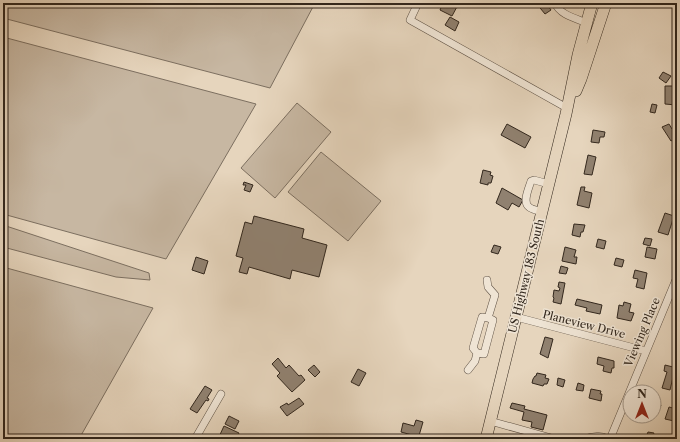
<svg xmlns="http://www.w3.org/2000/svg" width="680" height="442" viewBox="0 0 680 442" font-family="'Libre Caslon Text',serif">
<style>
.green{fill:#c7b7a2;stroke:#7c6f60}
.building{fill:#908170;stroke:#32271d}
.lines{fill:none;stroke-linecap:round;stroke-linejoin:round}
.minor-casing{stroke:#5f5245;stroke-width:8}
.highway-casing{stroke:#32271d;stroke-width:12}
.minor{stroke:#efe4d4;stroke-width:7}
.highway{stroke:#e6d5bd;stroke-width:11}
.labels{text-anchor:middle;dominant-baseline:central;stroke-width:3;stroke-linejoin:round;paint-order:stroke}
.street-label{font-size:11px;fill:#32271d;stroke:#efe4d4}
</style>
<rect width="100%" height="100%" fill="#e6d5bd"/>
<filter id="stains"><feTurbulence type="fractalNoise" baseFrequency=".005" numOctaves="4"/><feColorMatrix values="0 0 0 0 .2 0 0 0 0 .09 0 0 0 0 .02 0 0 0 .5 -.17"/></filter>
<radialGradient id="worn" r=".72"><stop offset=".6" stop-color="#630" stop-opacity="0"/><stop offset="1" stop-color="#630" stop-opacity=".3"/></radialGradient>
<path class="green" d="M3,3H315L270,88L3,18Z
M3,37L256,104L166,259L3,214Z
M297,103L331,132L275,198L241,168Z
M321,152L381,201L348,241L288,192Z
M3,225L149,273L150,280L116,277L3,247Z
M3,267L153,308L79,439H3Z"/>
<path class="building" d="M443,3H459L452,16L440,10Z
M536,3H546L551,10L545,14Z
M450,17L459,22L455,31L445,25Z
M663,72L671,76L666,83L659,78Z
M665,86H677L676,105L665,104Z
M652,104L657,105L655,113L650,112Z
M507,124L531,137L525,148L501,135Z
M669,124L672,129L677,128V138L671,141L662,127Z
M593,130L605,132L604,137H600L599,143L591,142Z
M588,155L596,157L592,175L584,174Z
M483,170L491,172L490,175L493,176L491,183H488V185L480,183Z
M244,182L253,185L250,192L244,190L246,185H243Z
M581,187H585L584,191L592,193L589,208L577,205Z
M502,188L523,200L519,207L512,203L508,210L496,203Z
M665,213L674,216L668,235L658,232Z
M254,216L304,229L302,238L327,245L319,277L292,270L290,279L249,267L247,274L239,272L243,258L236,256L245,222L252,224Z
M574,224L585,225L583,232H581L580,237L572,235Z
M645,238L652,239L650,246L643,244Z
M598,239L606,241L604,249L596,247Z
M494,245L501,247L498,254L491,252Z
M565,247L576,250L574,257H577L576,264L562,261Z
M647,247L657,249L655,259L645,257Z
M196,257L208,261L204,274L192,270Z
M616,258L624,260L622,267L614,265Z
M561,266L568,268L566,274L559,273Z
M635,270L647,273L644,289L636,287L638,279L633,278Z
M559,282L565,283L561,304L553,302L554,298L553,297L554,290L559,291L560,288L558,287Z
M577,299L602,305L600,314L586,311L587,308L575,305Z
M624,302L631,304L629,312L634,313L631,321L617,318L619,305L623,306Z
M545,337L553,339L548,358L540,354Z
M598,357L614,361V368H612L611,373L603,371L604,366L597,364Z
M278,358L286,368L289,365L299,376L301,375L305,380L292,392L277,376L280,373L272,364Z
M314,365L320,372L315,377L308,370Z
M665,365L677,368L676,378L673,377L670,390L662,388L667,372L664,371Z
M358,369L366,373L359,386L351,382Z
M537,373L546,375L545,378L549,379L547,384H544L543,386L532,383L533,379L535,376H536Z
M558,378L565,380L563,387L557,385Z
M578,383L584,385L583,391L576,390Z
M205,386L212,390L207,398L209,399L208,401L206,400L197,413L190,409Z
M591,389L601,391L600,394H602L601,401L589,398Z
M299,398L304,404L287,416L280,407L287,403L288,405Z
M512,403L525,406L524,409L547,415L543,430L531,427L532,422L522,420L524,412L510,408Z
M654,403L661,405L660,408H658L656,416L654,415Z
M669,407L677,409L674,421L665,419Z
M229,416L239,421L235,429L225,424Z
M416,420L423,422L418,439H410L412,435L401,432L403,423L414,426Z
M224,426L239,433L236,439H218Z
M648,432L654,433L652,438L655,439H640L641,435L646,437Z"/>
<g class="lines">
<g class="minor-casing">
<path id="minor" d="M418,3L410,20L567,108
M555,3C560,15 575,18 587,23
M542,212C538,210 532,210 529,207C522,202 529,188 531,181L534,180L549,184
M487,280L488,287L495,295L488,318L493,320L484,354L477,353L473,348L482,317L488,318
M516,317L646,351
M468,370L475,361L477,353
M490,421L555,439
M195,439L221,394
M584,439C593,436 600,435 608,439
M610,439L677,277"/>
</g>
<g class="highway-casing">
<path id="highway" d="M576,91L581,79L606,3
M486,439L566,114L578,55L592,3"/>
</g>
<use href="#minor" class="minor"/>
<use href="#highway" class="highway"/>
</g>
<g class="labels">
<g class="street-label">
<text transform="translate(526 276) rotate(-76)">US Highway 183 South</text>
<text transform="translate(584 324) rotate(14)">Planeview Drive</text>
<text transform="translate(642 332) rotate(-67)">Viewing Place</text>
</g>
</g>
<rect width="680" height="442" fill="none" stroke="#e6d5bd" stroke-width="16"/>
<rect x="4" y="4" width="672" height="434" fill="none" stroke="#32271d" stroke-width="2"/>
<rect x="8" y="8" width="664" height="426" fill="none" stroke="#32271d"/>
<g transform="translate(642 404)"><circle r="19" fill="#efe4d4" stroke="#a3988b"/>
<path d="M0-3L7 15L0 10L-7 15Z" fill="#8f2418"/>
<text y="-6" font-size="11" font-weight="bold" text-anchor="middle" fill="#32271d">N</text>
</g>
<rect width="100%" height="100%" filter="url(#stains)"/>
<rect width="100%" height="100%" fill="url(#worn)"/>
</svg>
